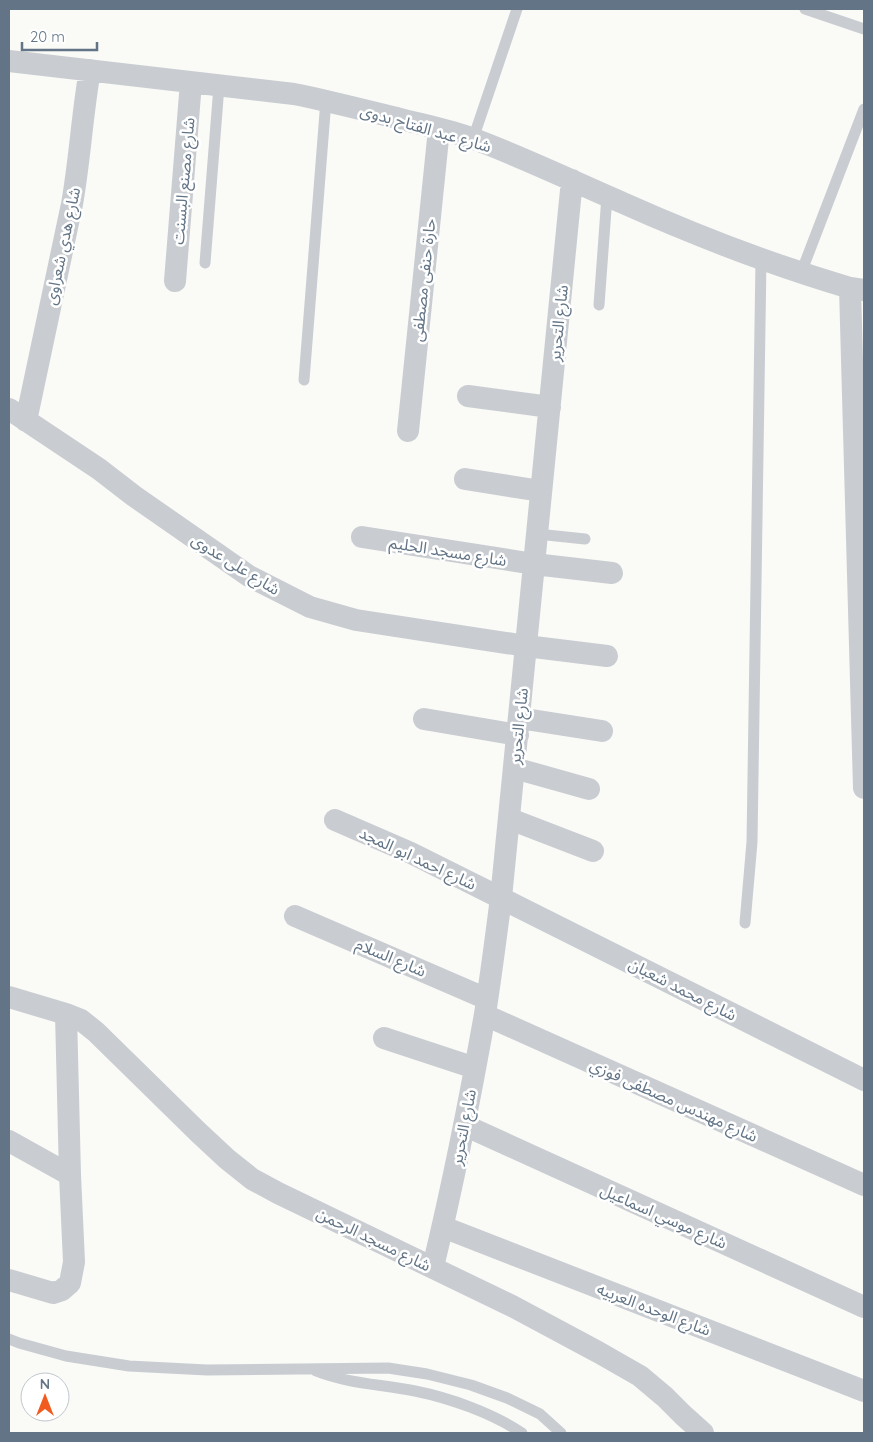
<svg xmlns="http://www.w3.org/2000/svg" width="873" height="1442" viewBox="0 0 873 1442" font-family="Quicksand,'Noto Sans Arabic',sans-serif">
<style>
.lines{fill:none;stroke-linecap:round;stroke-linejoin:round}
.lane{stroke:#c9cdd1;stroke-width:11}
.street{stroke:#c9cdd1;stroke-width:22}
.labels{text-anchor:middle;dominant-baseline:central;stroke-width:5;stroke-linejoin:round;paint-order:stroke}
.street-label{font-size:16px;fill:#627485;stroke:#fff}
</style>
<rect width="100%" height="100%" fill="#fafaf7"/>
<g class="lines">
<path class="lane" d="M805,9L864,29
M473,139L517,9
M205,263L219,86
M801,273L864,109
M599,305L607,196
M304,380L326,100
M537,534L585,539
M745,923L752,842L761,260
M9,1339L19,1343L66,1356L129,1366L207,1370L388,1368L427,1374L471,1385L507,1398L540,1414L561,1433
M316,1371C349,1384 381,1384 415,1391C450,1398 492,1413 522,1433"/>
<path class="street" d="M9,61L294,94C329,101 363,110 397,118C423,125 449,130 474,139C525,158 574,182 623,203C697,236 772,265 850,288L864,290
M175,281L191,82
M850,288L864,788
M468,396L550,407
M9,409L99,469L134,496L249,576L310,607L356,620L526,646L607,656
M26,421L72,204C80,159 82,115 90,70
M408,431L439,129
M465,479L541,491
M362,537L534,564L612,573
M519,718L602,731
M424,719L518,735
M514,768L589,789
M510,819L593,851
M335,820L411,853L864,1080
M295,916L487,999
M9,997L66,1014L81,1020L96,1032L198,1132L227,1159L252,1179L278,1193L512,1306L598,1352L640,1376L665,1397L683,1415L703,1433
M485,1015L864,1185
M384,1038L475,1068
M464,1125L864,1307
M9,1141L70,1175
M443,1227L864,1391
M433,1267C453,1184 470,1099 485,1014C491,976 496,936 501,898L572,180
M9,1280L53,1293L62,1290L70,1283L74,1262L70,1175L66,1014"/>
</g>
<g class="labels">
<g class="street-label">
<text transform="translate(426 128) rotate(16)">شارع عبد الفتاح بدوى</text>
<text transform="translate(183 181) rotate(-85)">شارع مصنع البسنت</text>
<text transform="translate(62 246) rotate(-78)">شارع هدي شعراوى</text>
<text transform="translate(423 280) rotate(-84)">حارة حنفى مصطفى</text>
<text transform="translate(558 323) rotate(-84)">شارع التحرير</text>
<text transform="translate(448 551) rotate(9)">شارع مسجد الحليم</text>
<text transform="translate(236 564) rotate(32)">شارع على عدوى</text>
<text transform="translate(518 726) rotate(-84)">شارع التحرير</text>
<text transform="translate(418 858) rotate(25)">شارع احمد ابو المجد</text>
<text transform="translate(391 957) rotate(23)">شارع السلام</text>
<text transform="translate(683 989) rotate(27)">شارع محمد شعبان</text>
<text transform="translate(674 1100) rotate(24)">شارع مهندس مصطفى فوزي</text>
<text transform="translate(463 1127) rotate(-79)">شارع التحرير</text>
<text transform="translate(664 1216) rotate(24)">شارع موسي اسماعيل</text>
<text transform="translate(374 1239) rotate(26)">شارع مسجد الرحمن</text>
<text transform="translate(654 1309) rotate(21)">شارع الوحده العربيه</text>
</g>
</g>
<rect width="873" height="1442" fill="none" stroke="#627485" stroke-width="20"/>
<g transform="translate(45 1397)"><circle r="24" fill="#ffffff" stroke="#c0c7ce"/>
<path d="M0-4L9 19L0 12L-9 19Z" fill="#f25b1f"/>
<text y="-8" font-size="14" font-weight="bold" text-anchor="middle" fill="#627485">N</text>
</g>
<path d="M22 42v8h75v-8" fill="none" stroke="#627485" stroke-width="2.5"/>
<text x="30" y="42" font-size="15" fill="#627485" stroke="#ffffff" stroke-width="4" paint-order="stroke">20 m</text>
</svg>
